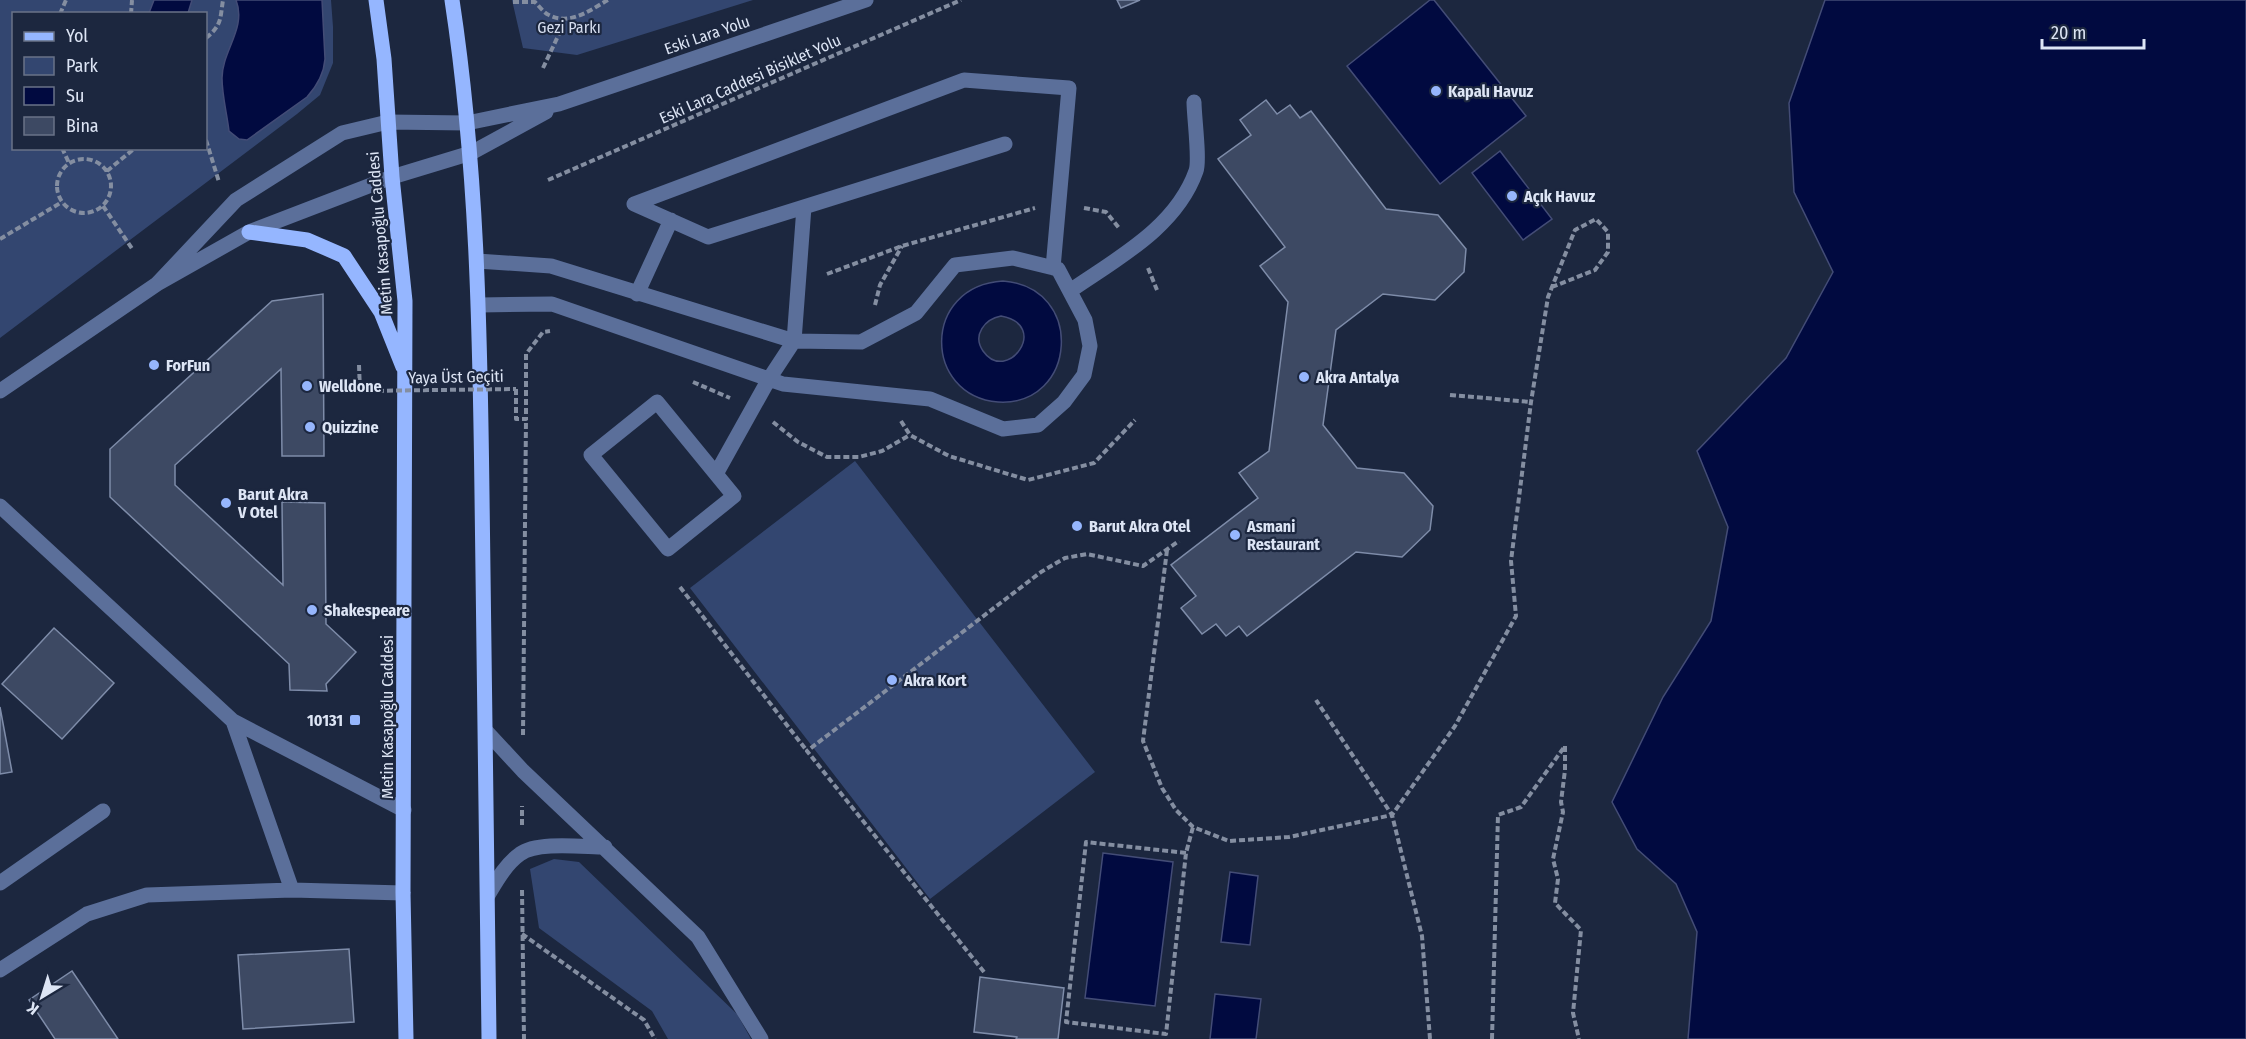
<svg xmlns="http://www.w3.org/2000/svg" width="2246" height="1039" viewBox="0 0 2246 1039" font-family="'Fira Sans Condensed',sans-serif">
<style>
.green{fill:#334670;fill-rule:evenodd}
.water{fill:#010a40;stroke:#434c76;stroke-width:1.5;fill-rule:evenodd}
.building{fill:#3d4963;stroke:#7e8ca9;stroke-width:1.5}
.lines{fill:none;stroke-linecap:round;stroke-linejoin:round}
.path{stroke:#848ea1;stroke-width:4;stroke-dasharray:6 3;stroke-linecap:butt}
.minor{stroke:#5b6f9a;stroke-width:15}
.major{stroke:#95b6ff;stroke-width:15}
.path-bridge{stroke:#848ea1;stroke-width:4;stroke-dasharray:6 3;stroke-linecap:butt}
.poi-dot{fill:#96b6fd;stroke:#1c273f;stroke-width:2}
.labels{text-anchor:middle;dominant-baseline:central;stroke-width:4.5;stroke-linejoin:round;paint-order:stroke}
.park-label{font-size:16px;fill:#d5ddef;stroke:#1c273f}
.street-label{font-size:16px;fill:#dde5f5;stroke:#1c273f}
.poi-label{font-size:16px;font-weight:bold;fill:#dde5f5;stroke:#1c273f;text-anchor:start}
</style>
<rect width="100%" height="100%" fill="#1c273f"/>
<path class="green" d="M0,0H331L333,27V63L320,95L297,114L0,338ZM14,14H206V148H14Z
M512,0H753L577,55L523,48Z
M855,461L1095,772L930,899L690,588Z
M554,859L579,862L737,1014L751,1039H668L652,1011L539,928L530,869Z"/>
<path class="water" d="M154,0H192L188,13H149Z
M236,0H322L325,59C324,73 316,87 307,97L247,140L239,139L229,131C227,114 222,95 222,78C222,51 247,28 236,0Z
M1430,0H1434L1526,116L1440,184L1347,66Z
M1825,0H2246V1039H1688L1697,932L1676,884L1637,849L1612,802L1663,697L1711,621L1728,527L1697,451L1786,358L1833,272L1794,192L1789,103Z
M1500,151L1552,219L1523,240L1472,173Z
M1003,281C1086,287 1077,407 998,402C923,396 921,286 1003,281ZM1001,316C1051,325 1007,385 983,351C972,335 985,319 1001,316Z
M1103,853L1173,862L1155,1006L1085,998Z
M1230,872L1258,876L1250,945L1221,942Z
M1215,994L1261,999L1256,1039H1210Z"/>
<path class="building" d="M1117,0H1140L1121,8Z
M1266,100L1277,114L1290,105L1300,118L1311,111L1386,209L1438,215L1466,249L1464,272L1435,300L1383,294L1336,330L1323,425L1357,468L1404,473L1433,506L1430,530L1402,557L1356,552L1247,636L1239,626L1226,636L1216,624L1202,634L1181,608L1196,596L1171,565L1258,498L1239,473L1269,451L1288,302L1260,266L1285,247L1218,159L1251,135L1240,120Z
M323,294L324,456H282L281,369L175,465V485L283,585L282,502L325,503L326,624L356,652L326,684L327,691L290,690L289,664L110,497V449L272,301Z
M54,628L114,683L62,739L2,684Z
M0,707L12,772L0,774Z
M349,949L354,1022L243,1029L238,955Z
M72,971L118,1039H55L29,1000Z
M980,977L1064,988L1058,1039H1016L1017,1037L974,1032Z"/>
<g class="lines">
<path class="path" d="M513,2H535C539,6 544,13 549,15C570,26 590,10 608,0
M60,14L66,0
M131,14L132,0
M206,38C222,25 220,19 223,0
M543,68L559,34L562,19
M206,140L219,182
M62,148L69,163
M57 186a27 27 0 1 1 54 0a27 27 0 1 1-54 0Z
M107,171L135,148
M548,180L961,0
M103,206L133,250
M1084,208L1106,212L1119,228
M0,239L62,202
M1148,268L1157,290
M827,274L902,246L1035,208
M875,305L880,285L902,246
M359,365L360,391
M693,382L730,398
M516,389V419H526V354L543,332L550,331
M1450,395L1531,402
M901,421L910,435L949,456L1028,480L1094,463L1135,420
M773,422L798,442L827,457H859L882,451L910,435
M1167,550L1143,741L1162,788L1176,810L1193,827L1229,841L1289,837L1392,815L1316,700
M680,587L807,751
M523,735L526,419
M1565,746V770L1561,802L1563,812L1553,859L1558,879L1555,903L1581,930L1573,1013L1579,1039
M522,825V806
M1186,853L1086,842L1066,1022L1166,1034L1186,853L1193,827
M522,890L524,1039
M522,934L644,1020L655,1039
M984,972L807,751L1041,572L1065,558L1087,554L1143,566L1179,541
M1430,1039L1422,936L1392,815L1455,726L1516,616L1511,561L1531,402L1548,297L1575,230L1596,219L1608,232V252L1595,270L1552,287
M1492,1039L1498,815L1521,807L1565,746"/>
<path class="minor" d="M1005,144L708,237L634,204L964,80L1069,88L1053,268
M477,261L551,266L794,341L861,342L916,313L955,265L1013,258L1058,269L1085,320L1090,346L1084,375L1064,402L1038,425L1003,429L930,399L783,384L552,304L479,305
M157,284L236,200L342,133L388,122L467,123L559,104L866,0
M1070,291C1116,259 1176,228 1196,171C1200,160 1194,116 1194,102
M637,294L671,220
M0,391L157,284L249,232L392,177L471,153L546,112
M657,402L734,496L668,549L591,455Z
M716,474L769,379L794,341L804,207
M0,506L233,721L404,810
M233,721L292,890
M486,731L523,771L698,937L761,1039
M0,883L103,811
M488,895C497,880 506,864 520,854C537,841 584,847 605,847
M0,970L87,914L147,895L292,890L403,893"/>
<path class="major" d="M376,0L384,59L392,177L405,301L403,893L406,1039
M452,0C477,164 480,330 482,495C486,677 487,858 489,1039
M249,232L307,240L344,256L381,312L403,367"/>
<path class="path-bridge" d="M360,391L516,389"/>
</g>
<g class="poi-dot">
<circle cx="1436" cy="91" r="6"/>
<circle cx="1512" cy="196" r="6"/>
<circle cx="154" cy="365" r="6"/>
<circle cx="1304" cy="377" r="6"/>
<circle cx="307" cy="386" r="6"/>
<circle cx="310" cy="427" r="6"/>
<circle cx="226" cy="503" r="6"/>
<circle cx="1077" cy="526" r="6"/>
<circle cx="1235" cy="535" r="6"/>
<circle cx="312" cy="610" r="6"/>
<circle cx="892" cy="680" r="6"/>
<rect x="349" y="714" width="12" height="12" rx="3"/>
</g>
<g class="labels">
<g class="park-label">
<text x="569" y="27">Gezi Parkı</text>
</g>
<g class="street-label">
<text transform="translate(707 35) rotate(-19)">Eski Lara Yolu</text>
<text transform="translate(750 79) rotate(-24)">Eski Lara Caddesi Bisiklet Yolu</text>
<text transform="translate(380 233) rotate(-95)">Metin Kasapoğlu Caddesi</text>
<text transform="translate(456 377) rotate(-1)">Yaya Üst Geçiti</text>
<text transform="translate(387 717) rotate(-90)">Metin Kasapoğlu Caddesi</text>
</g>
<g class="poi-label">
<text x="1448" y="91">Kapalı Havuz</text>
<text x="1524" y="196">Açık Havuz</text>
<text x="166" y="365">ForFun</text>
<text x="1316" y="377">Akra Antalya</text>
<text x="319" y="386">Welldone</text>
<text x="322" y="427">Quizzine</text>
<text x="238" y="494">Barut Akra<tspan x="238" dy="18">V Otel</tspan></text>
<text x="1089" y="526">Barut Akra Otel</text>
<text x="1247" y="526">Asmani<tspan x="1247" dy="18">Restaurant</tspan></text>
<text x="324" y="610">Shakespeare</text>
<text x="904" y="680">Akra Kort</text>
<text x="343" y="720" text-anchor="end">10131</text>
</g>
</g>
<rect x="12" y="12" width="195" height="138" fill="#1c273f" stroke="#697388" stroke-width="1.5"/>
<rect x="24" y="32" width="30" height="9" fill="#95b6ff" stroke="#697388" stroke-width="1.5"/>
<text x="66" y="42" font-size="18" fill="#dde5f5">Yol</text>
<rect x="24" y="57" width="30" height="18" fill="#334670" stroke="#697388" stroke-width="1.5"/>
<text x="66" y="72" font-size="18" fill="#dde5f5">Park</text>
<rect x="24" y="87" width="30" height="18" fill="#010a40" stroke="#697388" stroke-width="1.5"/>
<text x="66" y="102" font-size="18" fill="#dde5f5">Su</text>
<rect x="24" y="117" width="30" height="18" fill="#3d4963" stroke="#697388" stroke-width="1.5"/>
<text x="66" y="132" font-size="18" fill="#dde5f5">Bina</text>
<g transform="translate(42 997) rotate(218)" stroke="#1c273f" stroke-width="4.5" paint-order="stroke">
<path d="M0-4.5L10 22L0 15L-10 22Z" fill="#dde5f5"/>
<text y="-9" font-size="16" font-weight="bold" text-anchor="middle" fill="#dde5f5">K</text>
</g>
<path d="M2042 39v9h102v-9" fill="none" stroke="#dde5f5" stroke-width="3"/>
<text x="2051" y="39" font-size="18" fill="#dde5f5" stroke="#1c273f" stroke-width="4.5" paint-order="stroke">20 m</text>
</svg>
